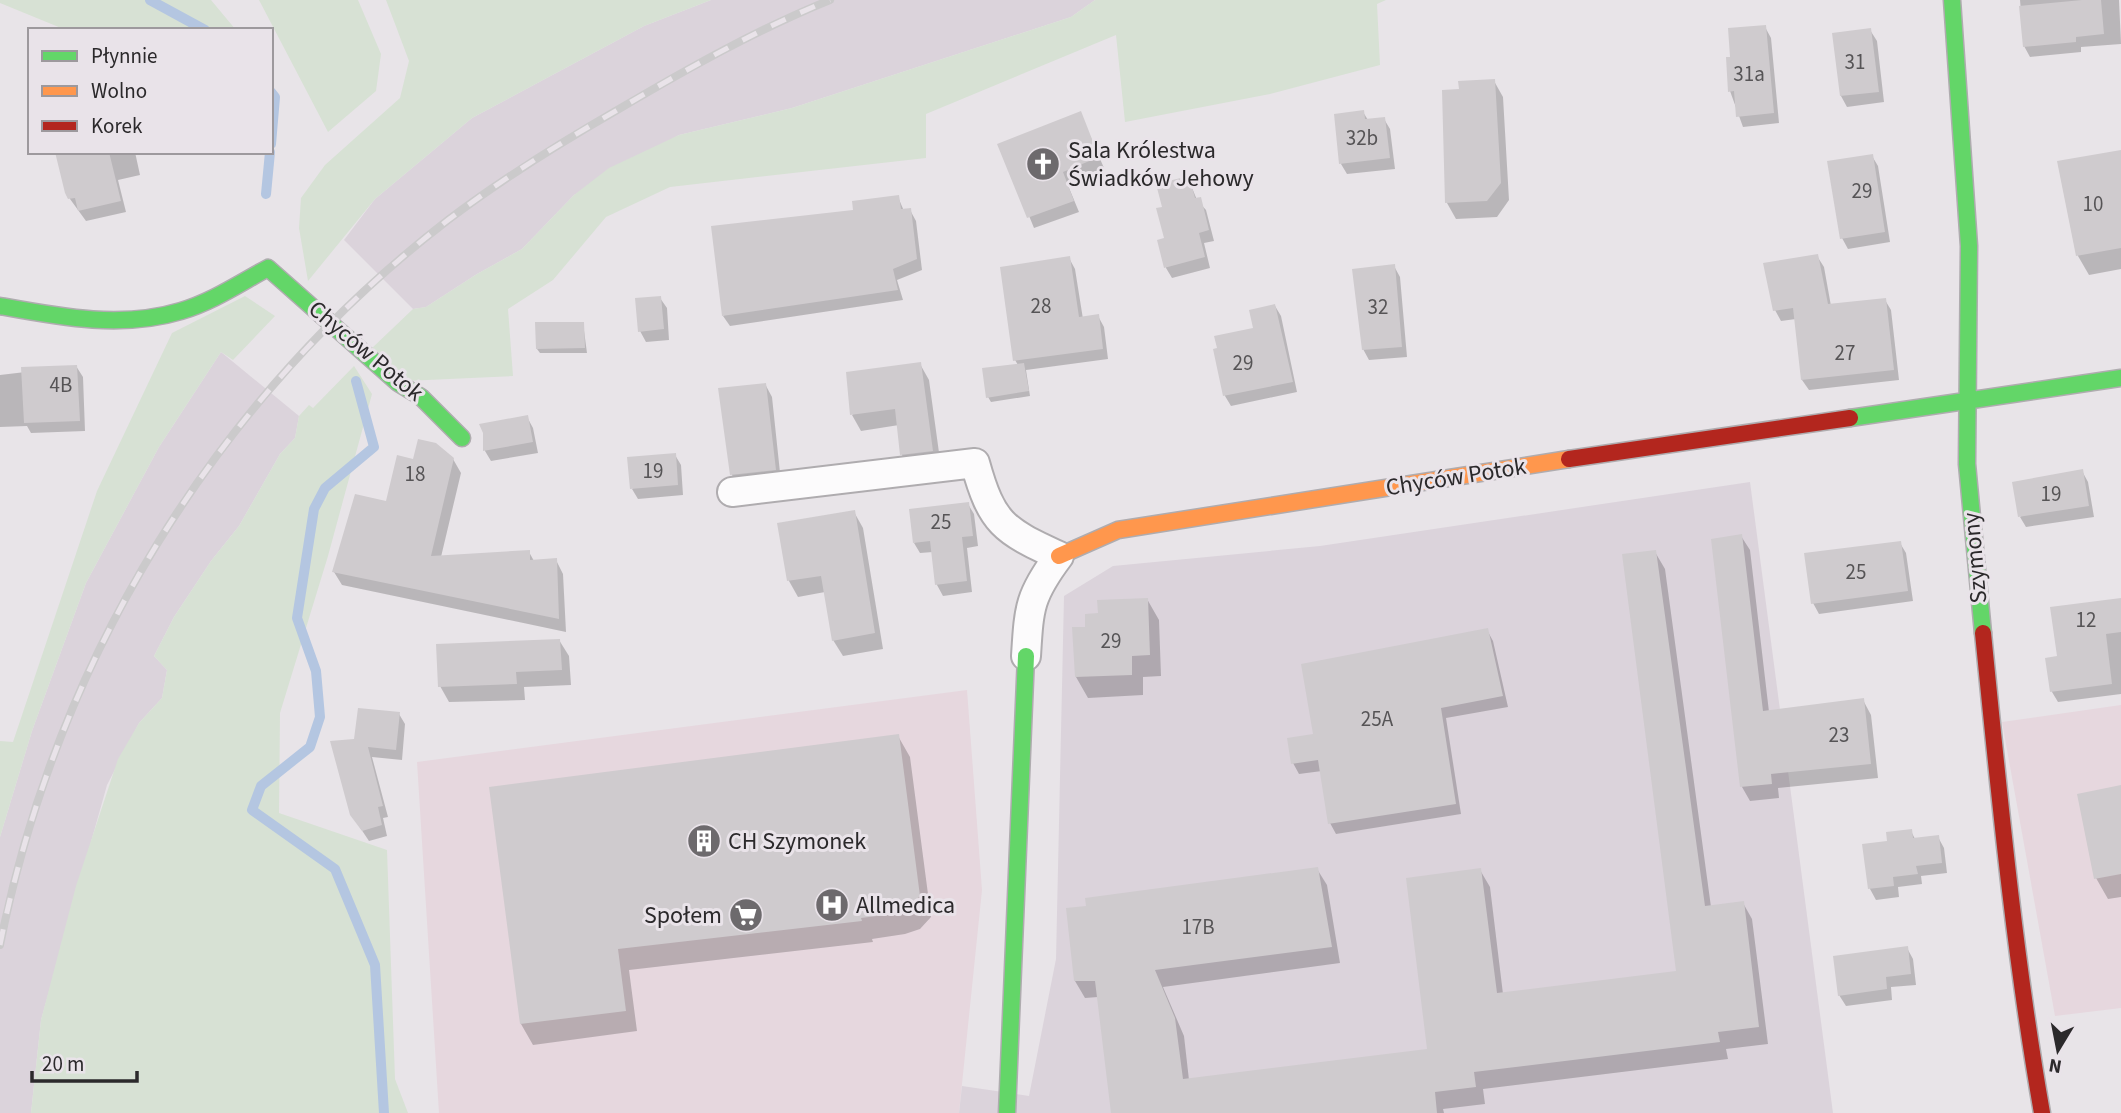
<svg xmlns="http://www.w3.org/2000/svg" width="2121" height="1113" viewBox="0 0 2121 1113" font-family="'Source Sans 3',sans-serif">
<style>
.commercial{fill:#e6d7de}
.built{fill:#dbd3db}
.green{fill:#d7e1d4}
.shadow{fill:#0003}
.lines{fill:none;stroke-linecap:round;stroke-linejoin:round}
.stream{stroke:#b4c6e1;stroke-width:10}
.building{fill:#cfcbce}
.street-casing{stroke:#afacaf;stroke-width:32}
.fast-casing{stroke:#afacaf;stroke-width:19}
.slow-casing{stroke:#afacaf;stroke-width:19}
.jam-casing{stroke:#afacaf;stroke-width:19}
.street{stroke:#fcfbfc;stroke-width:28}
.fast{stroke:#63d668;stroke-width:16}
.slow{stroke:#ff974d;stroke-width:16}
.jam{stroke:#b3261e;stroke-width:16}
.rail-casing{stroke:#cbcacb;stroke-width:8}
.rail{stroke:#e9e3e9;stroke-width:5;stroke-dasharray:16;stroke-linecap:butt}
.labels{text-anchor:middle;dominant-baseline:central;stroke-width:6;stroke-linejoin:round;paint-order:stroke}
.number-label{font-size:21px;fill:#565456}
.poi-label{font-size:24px;fill:#2b292b;stroke:#e9e3e9;text-anchor:start}
.street-label{font-size:24px;fill:#2b292b;stroke:#e9e3e9}
</style>
<rect width="100%" height="100%" fill="#e8e4e8"/>
<path class="commercial" d="M967,690L982,890L959,1113H439L417,762Z
M2121,705V1008L2055,1016L2002,722Z"/>
<path class="built" d="M711,0H1095L1071,17L792,108L679,135L574,195L522,249L477,274L426,307L413,309L344,240L375,199L472,118L644,26Z
M221,352L299,416L295,438L280,454L239,526L211,561L174,617L154,656L167,670L162,698L139,723L107,785L41,1020L31,1113H0V837L32,731L86,583L159,447Z
M1750,482L1833,1113H959L962,1086L1029,1096L1056,959L1064,596L1113,566L1320,546Z"/>
<path class="green" d="M0,0H211L236,30H66L0,3Z
M259,0H358L381,54L376,91L328,132Z
M386,0H711L644,26L472,118L375,199L308,281L299,228L301,198L325,165L400,98L409,61Z
M1095,0H1386L1377,4L1380,65L1270,94L1125,122L1116,35L926,114V158L670,187L606,217L553,280L508,309L513,376L405,381L371,349L413,309L426,307L477,274L522,249L574,195L609,168L679,135L792,108L1071,17Z
M245,296L275,316L233,360L221,352L159,447L86,583L32,731L0,837V741L13,742L97,491L172,333Z
M354,366L372,394L328,556L280,713L279,813L387,850L395,1079L408,1113H31L41,1020L76,886L118,759L139,723L162,698L167,670L154,656L174,617L211,561L239,526L280,454L295,438L299,416L309,405L313,408Z"/>
<path class="shadow" d="M2020,0H2119L2121,44L2081,47V52L2030,57L2024,46Z
M1765,27L1771,38L1779,123L1743,127L1730,91L1732,58Z
M1870,30L1877,41L1884,102L1847,107L1841,96L1834,34Z
M1494,81L1503,97L1509,200L1497,217L1456,219L1447,203L1444,91H1460Z
M1363,112L1368,120L1384,119L1390,129L1395,169L1347,174L1341,164Z
M1080,113L1104,168L1067,183L1079,212L1034,228L1000,145Z
M2121,151V269L2089,275L2078,256L2059,162Z
M70,152H135L140,175L118,180L126,212L86,221L70,199Z
M1872,156L1878,166L1890,242L1848,249L1842,238Z
M1188,178L1197,200L1206,210L1214,241L1204,243L1210,268L1172,278L1166,268V240Z
M898,197L904,211L910,210L916,221L922,270L897,280L903,300L730,326L723,316L855,211Z
M1817,256L1824,267L1831,306L1885,300L1891,310L1899,380L1809,390L1802,380L1796,319L1781,321L1775,310Z
M1069,258L1075,269L1083,319L1098,316L1104,327L1108,359L1026,370L1030,396L991,402L988,397L1018,365L1015,360Z
M1394,266L1400,277L1407,357L1369,360L1363,349L1354,270Z
M660,298L667,308L669,340L646,342L640,331Z
M1275,306L1281,316L1297,392L1231,406L1225,396L1215,350L1255,329Z
M583,323L587,353H540L537,349Z
M920,364L929,380L941,467L911,471L902,455L899,425L861,431L852,415Z
M76,366L83,377L85,431L31,433L27,426L0,427V375Z
M765,384L772,397L781,482L739,487L732,475L720,389Z
M527,417L533,428L538,453L491,461L485,451V433Z
M675,455L681,465L683,495L638,499L632,489Z
M453,459L461,473L441,557L529,552L534,561L556,560L563,574L566,632L342,585L334,572L387,503L414,461Z
M2082,471L2088,482L2094,517L2026,527L2020,517Z
M968,504L974,514L978,546L967,548L972,592L943,596L937,585L933,552L920,553L914,543Z
M854,512L863,528L883,649L843,656L833,640L825,592L798,597L789,581L779,525Z
M1741,536L1750,550L1769,712L1863,700L1871,715L1878,778L1778,788L1779,798L1750,801L1742,787Z
M1900,543L1906,553L1913,601L1819,614L1813,603Z
M1655,552L1665,569L1711,907L1743,903L1752,919L1768,1044L1726,1049L1728,1059L1483,1089L1485,1104L1443,1109L1444,1113H1113L1098,997L1085,998L1075,981L1317,869L1327,885L1340,963L1163,987L1184,1036L1189,1080L1429,1050L1480,870L1490,887L1503,994L1678,973Z
M1147,599L1159,620L1161,676L1143,677V695L1088,698L1076,677L1074,629L1087,628L1100,615Z
M2121,604V694L2058,702L2052,692L2047,659L2059,658Z
M1487,630L1493,641L1508,707L1446,718L1461,814L1336,834L1330,823L1322,771L1299,774L1293,763L1315,735Z
M559,640L569,656L571,685L524,687L525,700L449,702L440,686Z
M399,714L405,724L402,760L372,757L388,817L383,818L387,836L369,841L351,814L356,740Z
M898,736L910,757L931,917L920,929L905,934L872,939L873,942L629,970L637,1031L533,1045L521,1024L490,788Z
M2121,787V897L2108,899L2096,878Z
M1911,831L1915,839L1938,837L1944,848L1947,873L1921,876L1922,884L1898,887L1899,897L1876,900L1870,889L1864,846L1889,843Z
M1907,948L1913,959L1916,985L1891,987L1892,1000L1846,1006L1839,995Z"/>
<g class="lines">
<path class="stream" d="M150,0L205,30
M271,92L275,97L271,144
M266,194L270,152
M356,381L374,447L325,488L314,509L297,618L316,671L320,717L310,747L261,786L252,810L335,869L375,965L384,1113"/>
</g>
<path class="building" d="M2082,0H2101L2104,34L2076,37V42L2023,47L2019,6Z
M1766,25L1774,113L1736,117L1734,91L1728,92L1726,57H1730L1728,28Z
M1871,28L1879,92L1840,96L1832,33Z
M1495,79L1501,183L1487,201L1445,203L1442,90L1459,89L1458,81Z
M1364,110L1365,119L1385,117L1390,158L1339,164L1334,114Z
M1081,111L1099,157L1063,172L1074,201L1027,218L997,144Z
M2121,150V248L2076,256L2057,161Z
M55,152H109L121,201L78,211L75,198L68,199L65,193Z
M1873,154L1885,232L1840,239L1827,161Z
M1189,176L1195,198L1201,197L1209,230L1199,233L1205,257L1164,268L1157,240L1164,238L1156,208L1162,207L1156,184Z
M899,195L901,209L911,208L917,259L893,269L898,290L722,316L711,226L853,210L852,201Z
M1818,254L1828,304L1886,298L1894,370L1801,380L1793,308L1773,311L1763,263Z
M1070,256L1079,317L1099,314L1103,349L1013,361L1000,267Z
M1395,264L1402,347L1362,350L1352,269Z
M661,296L664,329L638,332L635,298Z
M1275,304L1293,382L1223,396L1213,349L1217,348L1214,336L1253,328L1249,310Z
M535,322H584L585,348L536,349Z
M921,362L933,451L900,455L895,409L850,415L846,372Z
M1024,363L1029,391L986,398L982,368Z
M77,365L80,421L24,423L21,367Z
M766,383L776,470L730,475L718,388Z
M528,415L533,442L483,451V433L479,424Z
M418,439L436,443L454,458L431,556L530,550V560L557,558L559,619L332,572L355,494L386,501L397,455L413,459Z
M676,453L678,485L630,489L627,457Z
M2083,469L2089,506L2018,517L2012,482Z
M969,502L973,536L962,537L967,581L935,585L930,541L913,543L909,509Z
M855,510L875,633L832,641L821,576L787,581L777,523Z
M1742,534L1763,711L1864,698L1871,764L1771,774L1772,784L1740,787L1711,539Z
M1901,541L1908,591L1811,604L1804,553Z
M1656,550L1705,906L1744,901L1759,1027L1718,1032L1720,1042L1474,1072L1476,1087L1435,1092L1437,1113H1111L1095,981H1074L1066,908L1086,906L1085,898L1318,867L1332,947L1155,970L1175,1018L1183,1079L1427,1049L1406,878L1481,868L1497,993L1676,971L1622,554Z
M1148,598L1150,655L1132,656V675L1075,677L1072,627H1085V614L1098,613L1097,600Z
M2121,598V632L2106,634L2112,684L2050,692L2045,658L2057,656L2050,607Z
M1488,628L1503,696L1441,708L1456,804L1328,824L1318,760L1291,764L1287,738L1313,734L1301,664Z
M560,639L562,670L516,672L517,684L438,687L436,644Z
M358,708L400,712L396,750L368,747L383,806L378,807L382,825L362,831L350,815L330,741L354,739Z
M899,734L920,896L908,908L893,914L861,918L862,921L618,949L626,1011L520,1024L489,787Z
M2121,785V874L2094,879L2077,794Z
M1912,829L1913,838L1939,835L1942,863L1916,866L1918,874L1893,877L1894,886L1868,889L1862,844L1887,841L1886,832Z
M1908,946L1911,974L1886,977L1887,989L1838,996L1833,956Z"/>
<g class="lines">
<g class="street-casing">
<path id="street" d="M732,492L975,463C992,524 1003,530 1059,556C1029,596 1029,608 1026,656"/>
</g>
<g class="fast-casing">
<path id="fast" d="M1952,0L1969,246L1967,464L1983,633
M0,306C60,317 122,329 181,311C212,302 240,283 268,268L398,383L421,397L462,438
M1850,418L2121,378
M1007,1113L1026,656"/>
</g>
<g class="slow-casing">
<path id="slow" d="M1059,556L1118,530L1569,459"/>
</g>
<g class="jam-casing">
<path id="jam" d="M1569,459L1850,418
M1983,633C1999,793 2014,954 2042,1113"/>
</g>
<use href="#street" class="street"/>
<use href="#fast" class="fast"/>
<use href="#slow" class="slow"/>
<use href="#jam" class="jam"/>
<g class="rail-casing">
<path id="rail" d="M0,945C57,658 216,399 448,220C502,179 560,143 619,109C687,69 756,30 830,0"/>
</g>
<use href="#rail" class="rail"/>
</g>
<defs>
<g id="church-disc" transform="scale(1.75)"><circle r="9.5" fill="#6d6a6d" stroke="#e9e3e9"/><path d="M-1.2-6h2.4v3.5h3.3v2.4h-3.3V6h-2.4V-.1h-3.3v-2.4h3.3Z" fill="#fff"/></g>
<g id="building-disc" transform="scale(1.75)"><circle r="9.5" fill="#6d6a6d" stroke="#e9e3e9"/><path d="M-4-6H4V6H1V3H-1V6H-4ZM-2.5-4.3h1.7v1.8h-1.7ZM.8-4.3h1.7v1.8H.8ZM-2.5-1h1.7V.8h-1.7ZM.8-1h1.7V.8H.8Z" fill="#fff"/></g>
<g id="hospital-disc" transform="scale(1.75)"><circle r="9.5" fill="#6d6a6d" stroke="#e9e3e9"/><path d="M-5-5h3v3.5h4V-5h3V5h-3V1.5h-4V5h-3Z" fill="#fff"/></g>
<g id="supermarket-disc" transform="scale(1.75)"><circle r="9.5" fill="#6d6a6d" stroke="#e9e3e9"/><path d="M-6-5.5h2.5l.6 2H6L4.5 2H-2.5L-4.4-4H-6ZM-1.5 3.2a1.3 1.3 0 1 0 .1 0ZM3 3.2a1.3 1.3 0 1 0 .1 0Z" fill="#fff"/></g>
</defs>
<g fill-rule="evenodd">
<use href="#church-disc" x="1043" y="164"/>
<use href="#building-disc" x="704" y="841"/>
<use href="#hospital-disc" x="832" y="905"/>
<use href="#supermarket-disc" x="746" y="915"/>
</g>
<g class="labels">
<g class="number-label">
<text x="1855" y="62">31</text>
<text x="1749" y="74">31a</text>
<text x="1362" y="138">32b</text>
<text x="1862" y="191">29</text>
<text x="2093" y="204">10</text>
<text x="1041" y="306">28</text>
<text x="1378" y="307">32</text>
<text x="1845" y="353">27</text>
<text x="1243" y="363">29</text>
<text x="61" y="385">4B</text>
<text x="653" y="471">19</text>
<text x="415" y="474">18</text>
<text x="2051" y="494">19</text>
<text x="941" y="522">25</text>
<text x="1856" y="572">25</text>
<text x="2086" y="620">12</text>
<text x="1111" y="641">29</text>
<text x="1377" y="719">25A</text>
<text x="1839" y="735">23</text>
<text x="1198" y="927">17B</text>
</g>
<g class="poi-label">
<text x="1068" y="150">Sala Królestwa<tspan x="1068" dy="28">Świadków Jehowy</tspan></text>
<text x="728" y="841">CH Szymonek</text>
<text x="856" y="905">Allmedica</text>
<text x="722" y="915" text-anchor="end">Społem</text>
</g>
<g class="street-label">
<text transform="translate(366 351) rotate(40)">Chyców Potok</text>
<text transform="translate(1456 477) rotate(-9)">Chyców Potok</text>
<text transform="translate(1975 558) rotate(-95)">Szymony</text>
</g>
</g>
<rect x="28" y="28" width="245" height="126" fill="#e9e3e9" stroke="#9d999d" stroke-width="2"/>
<rect x="42" y="51" width="35" height="10" fill="#63d668" stroke="#9d999d" stroke-width="2"/>
<text x="91" y="63" font-size="21" fill="#2b292b">Płynnie</text>
<rect x="42" y="86" width="35" height="10" fill="#ff974d" stroke="#9d999d" stroke-width="2"/>
<text x="91" y="98" font-size="21" fill="#2b292b">Wolno</text>
<rect x="42" y="121" width="35" height="10" fill="#b3261e" stroke="#9d999d" stroke-width="2"/>
<text x="91" y="133" font-size="21" fill="#2b292b">Korek</text>
<g transform="translate(2058 1050) rotate(190)" stroke="#e9e3e9" stroke-width="5" paint-order="stroke">
<path d="M0-5L12 26L0 18L-12 26Z" fill="#2b292b"/>
<text y="-10" font-size="19" font-weight="bold" text-anchor="middle" fill="#2b292b">N</text>
</g>
<path d="M32 1071v10h105v-10" fill="none" stroke="#2b292b" stroke-width="3.5"/>
<text x="42" y="1071" font-size="21" fill="#2b292b" stroke="#e9e3e9" stroke-width="5" paint-order="stroke">20 m</text>
</svg>
